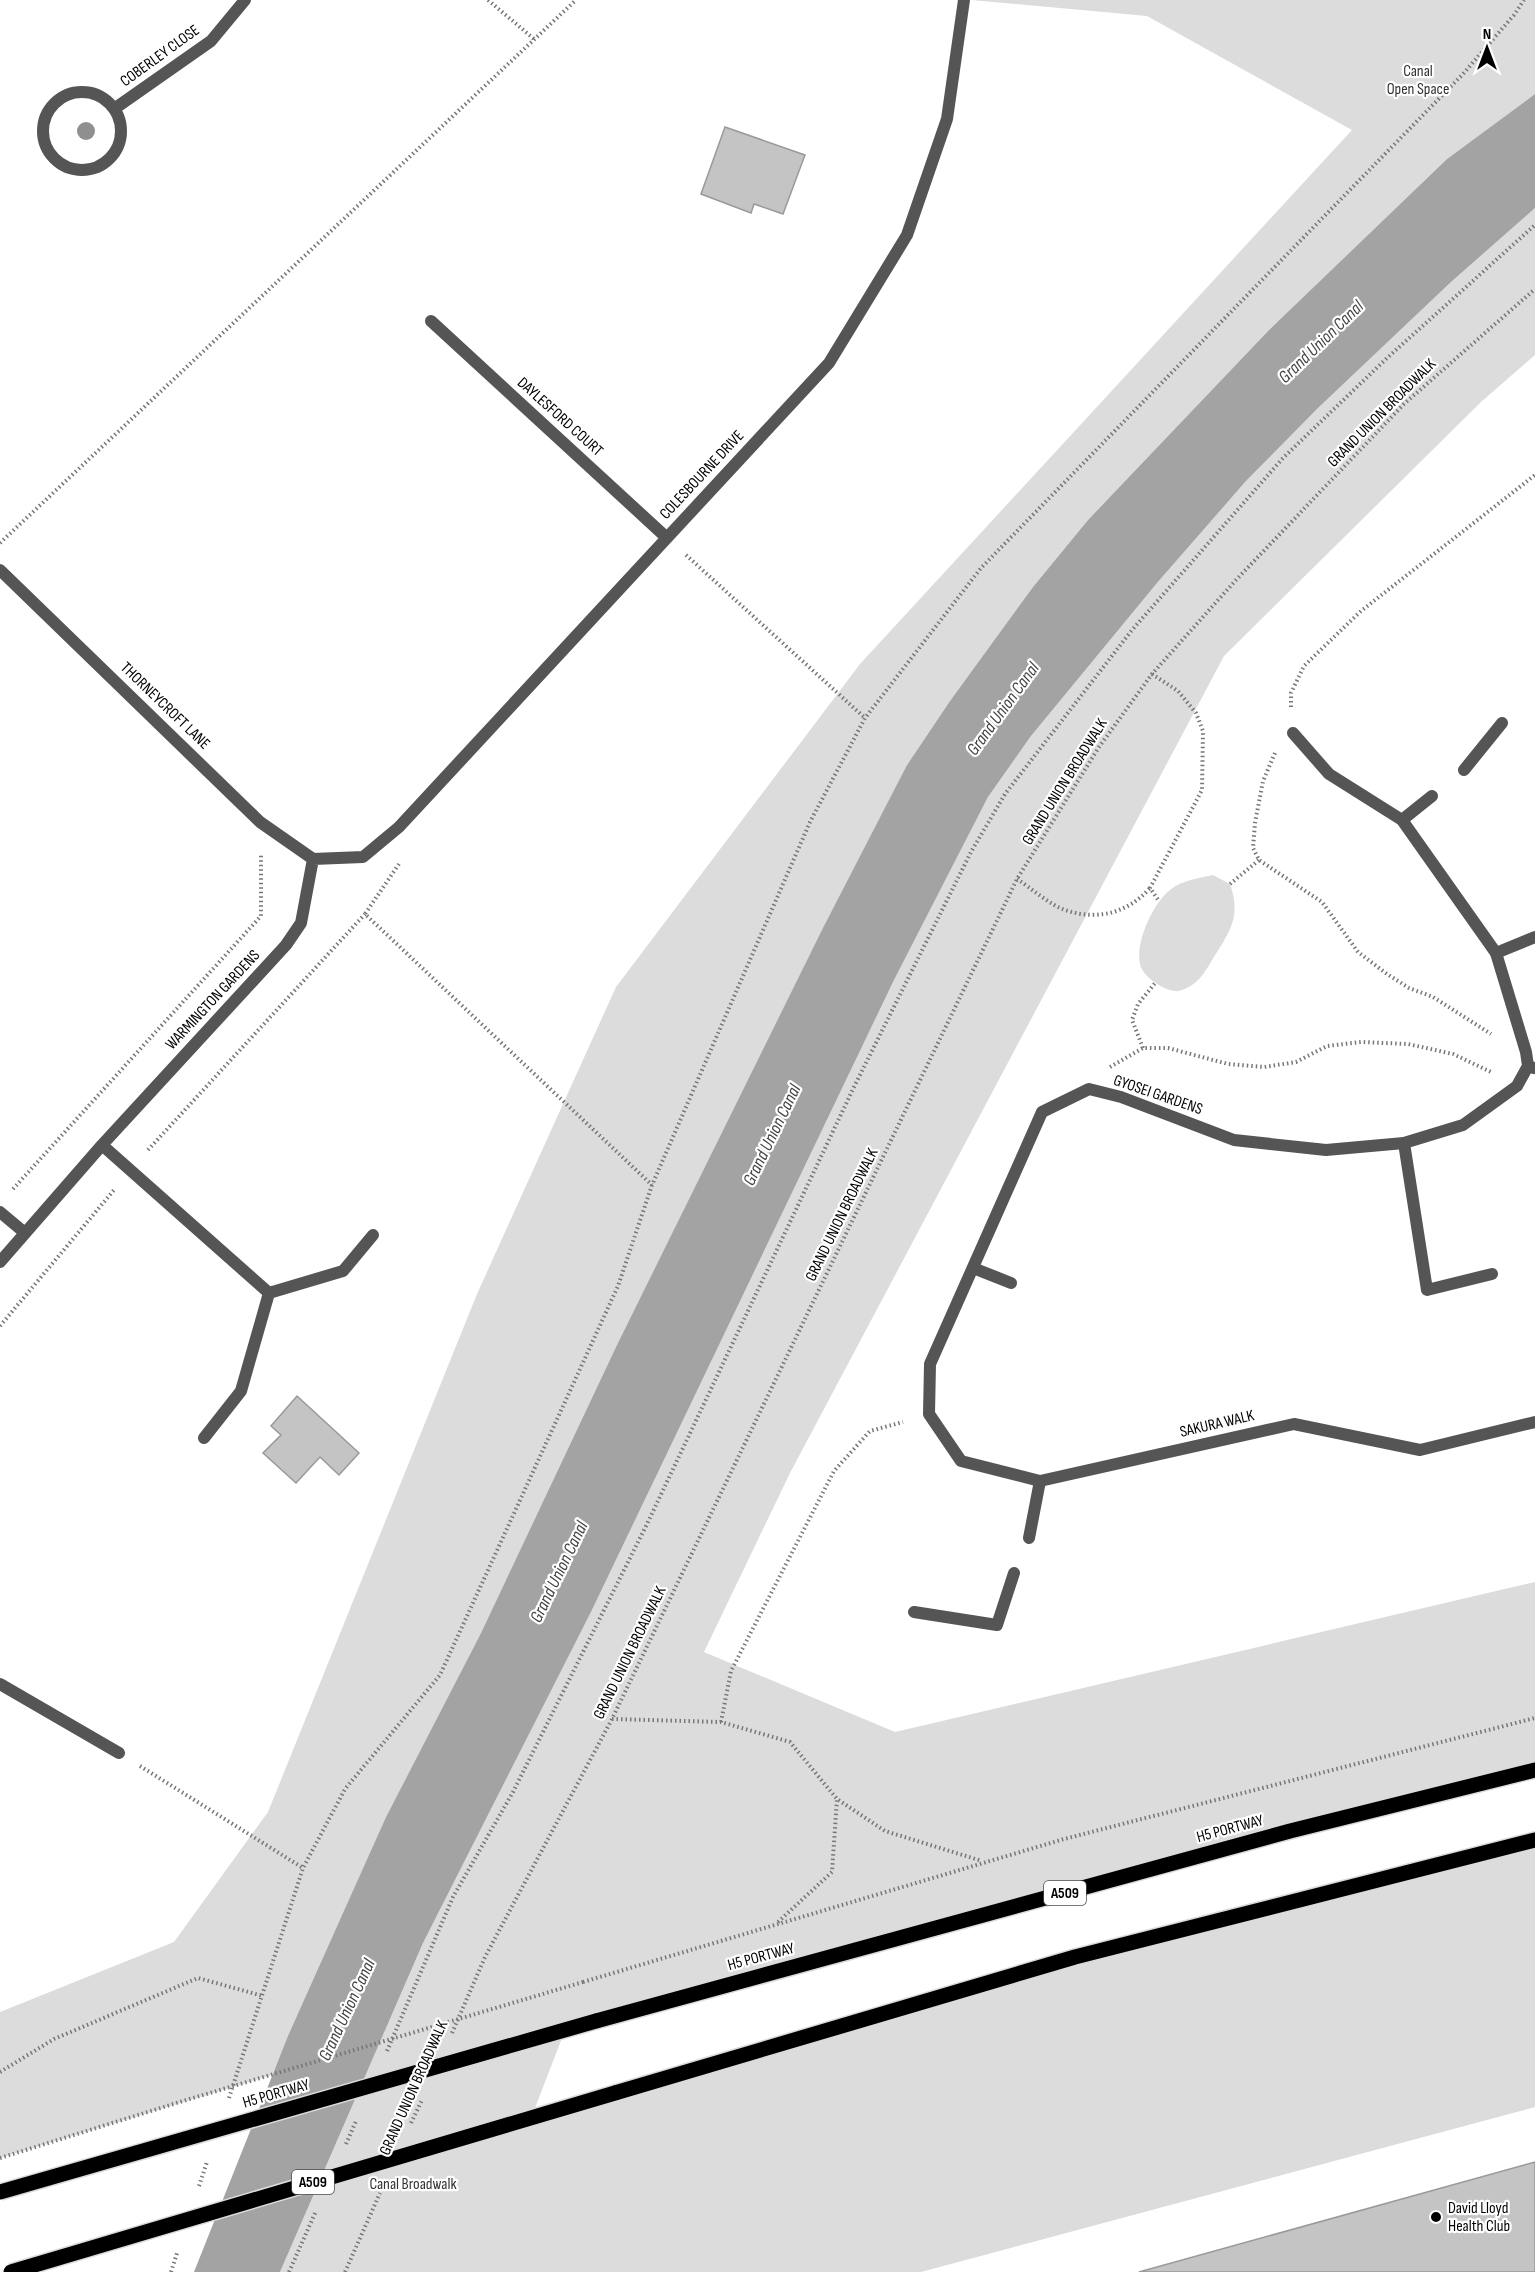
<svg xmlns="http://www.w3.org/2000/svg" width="1535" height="2272" viewBox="0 0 1535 2272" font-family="'Sofia Sans Condensed',sans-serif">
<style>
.green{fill:#dcdcdc}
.water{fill:#a3a3a3}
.building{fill:#c4c4c4;stroke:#999;stroke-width:1.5}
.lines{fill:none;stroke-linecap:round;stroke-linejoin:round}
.primary-casing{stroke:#dbdbdb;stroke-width:18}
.path{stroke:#777;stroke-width:4;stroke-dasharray:1.5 3;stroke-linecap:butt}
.service{stroke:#555;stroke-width:12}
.minor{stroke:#555;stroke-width:12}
.primary{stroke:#000;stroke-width:15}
.primary-bridge-casing{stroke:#dbdbdb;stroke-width:18;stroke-linecap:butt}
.path-bridge{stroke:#777;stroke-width:4;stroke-dasharray:1.5 3;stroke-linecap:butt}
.primary-bridge{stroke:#000;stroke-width:15}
.tree{fill:#8f8f8f}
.poi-dot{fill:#000;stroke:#fff;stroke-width:2}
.labels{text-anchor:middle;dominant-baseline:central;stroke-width:4.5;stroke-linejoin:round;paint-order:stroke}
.shield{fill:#fff;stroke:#4c4c4c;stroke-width:1.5}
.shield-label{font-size:15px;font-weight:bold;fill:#000}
.street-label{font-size:16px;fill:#000;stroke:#fff}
.park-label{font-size:16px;fill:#333;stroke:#fff}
.poi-label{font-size:16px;fill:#000;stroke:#fff;text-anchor:start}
.water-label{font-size:18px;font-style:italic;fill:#444;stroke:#fff}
</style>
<rect width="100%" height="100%" fill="#fff"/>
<path class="green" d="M971,0H1535V94L1447,159L1269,330L1088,520L1033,587L950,701L907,765L616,1347L481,1633L386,1817L272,2075L0,2158V2012L174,1942L268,1812L477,1294L616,987L860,664L1352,130L1147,16Z
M1535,208V355L1481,402L1224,656L790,1473L704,1652L895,1732L1535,1582V1770L565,2030L532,2116L1075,1957L1535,1841V2107L921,2272H280L423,1943L591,1612L894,980L988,797L1031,736L1157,583L1246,481L1318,408L1451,282Z
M1213,875L1230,884C1240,913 1233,927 1217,952C1210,963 1203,978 1192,985C1188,988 1179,992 1175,991C1163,990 1142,976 1140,964C1135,943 1153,903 1170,890C1182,880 1199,878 1213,875Z"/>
<path class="water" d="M1535,94V208L1451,282L1318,408L1246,481L1157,583L1031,736L988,797L894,980L591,1612L423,1943L280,2272H194L288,2036L386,1817L481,1633L616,1347L823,928L907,765L950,701L1033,587L1088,520L1269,330L1447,159Z"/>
<path class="building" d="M725,127L805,155L783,214L754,204L751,213L701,194Z
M297,1396L359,1453L339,1475L320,1457L296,1483L263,1453L281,1435L271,1426Z
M1535,2162V2272H1139Z"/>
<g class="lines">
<g class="primary-casing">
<path id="primary" d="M596,2021L1290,1831L1535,1770
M615,2093L1075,1957L1535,1840"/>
</g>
<path class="path" d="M488,0L534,39
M0,543L576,0
M686,555L865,718
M1152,674L1178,691L1196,713L1203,731L1202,790L1150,888L1159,901
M1291,707V693L1304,666L1361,611L1535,475
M1275,753L1263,781L1255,823L1253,848L1259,860L1322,902L1358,952L1387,974L1409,988L1433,997L1491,1034
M399,864L365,914L652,1185
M1017,879C1031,888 1050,905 1065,910C1097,921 1128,913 1150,888
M1230,884L1259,860
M1143,1048L1132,1020L1138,1004L1156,982
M1110,1067L1143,1048H1168L1228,1064L1264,1067L1296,1062L1327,1046L1361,1042L1408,1044L1453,1054L1491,1072
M148,1150L365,914
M13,1189L261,916V854
M0,1326L114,1190
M612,1719L721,1722L790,1742L837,1799L885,1831L982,1861
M721,1722L731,1671L834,1471L870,1431L903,1422
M140,1766L303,1868
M778,1922L832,1872L837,1799
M583,1982L1064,1839L1535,1718
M452,2033L485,1957L612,1719L1017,879L1099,747L1152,674L1236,580L1404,404L1535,289
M387,2051L453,1897L513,1792L647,1524L854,1087L971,852L1005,794L1132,630L1283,458L1386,359L1535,225
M0,2072L54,2039L198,1978L263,1996
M229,2098L303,1868L345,1789L440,1675L618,1286L652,1185L810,822L865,718L981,568L1463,74L1514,15L1524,0
M411,2123L422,2100
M346,2144L356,2121
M199,2186L207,2162
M171,2272L177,2253
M289,2272L316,2211
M345,2272L380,2193"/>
<path class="service" d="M1464,770L1502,723
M1402,820L1432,796
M1496,953L1535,937
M1404,1143L1427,1290L1492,1274
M973,1268L1011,1283
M1029,1538L1040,1481
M914,1612L997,1625L1014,1573"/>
<path class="minor" d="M43 131a39 39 0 1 1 78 0a39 39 0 1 1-78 0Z
M114,109L211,41L245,0
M431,321L667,538
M0,570L260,822L313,859
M1293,733L1329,774L1402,820L1496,953L1526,1052L1528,1066L1534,1068
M313,859L363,857L399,827L829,363L907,235L947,119L964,0
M1528,1066L1517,1086L1463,1125L1404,1143L1326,1150L1234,1140L1121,1097L1089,1089L1042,1112L930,1364L929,1414L961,1461L1040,1481L1294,1424L1420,1450L1535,1422
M102,1145L269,1293
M0,1212L25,1233
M0,1262L102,1145L286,945L301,923L313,859
M204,1438L241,1391L269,1293L343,1271L373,1235
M0,1684L119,1753"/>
<use href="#primary" class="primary"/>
<g class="primary-bridge-casing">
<path id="primary-bridge" d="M0,2192L596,2021
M11,2272L615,2093"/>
</g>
<path class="path-bridge" d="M0,2158L183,2101L583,1982"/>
<use href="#primary-bridge" class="primary-bridge"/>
</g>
<circle class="tree" cx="86" cy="131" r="9"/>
<circle class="poi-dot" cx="1436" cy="2217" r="6"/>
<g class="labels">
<g class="shield">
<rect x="1044" y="1881" width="42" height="24" rx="4.5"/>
<rect x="292" y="2170" width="42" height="24" rx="4.5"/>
</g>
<g class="shield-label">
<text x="1065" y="1893">A509</text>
<text x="313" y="2182">A509</text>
</g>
<g class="street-label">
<text transform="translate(160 56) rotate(-36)">COBERLEY CLOSE</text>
<text transform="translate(1382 413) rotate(-45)">GRAND UNION BROADWALK</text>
<text transform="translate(560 417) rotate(42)">DAYLESFORD COURT</text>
<text transform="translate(702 475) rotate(-47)">COLESBOURNE DRIVE</text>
<text transform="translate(165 706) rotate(44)">THORNEYCROFT LANE</text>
<text transform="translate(1065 782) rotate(-58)">GRAND UNION BROADWALK</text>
<text transform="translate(213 1000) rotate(-47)">WARMINGTON GARDENS</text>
<text transform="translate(1158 1095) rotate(19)">GYOSEI GARDENS</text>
<text transform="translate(842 1215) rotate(-64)">GRAND UNION BROADWALK</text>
<text transform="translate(1217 1424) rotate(-13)">SAKURA WALK</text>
<text transform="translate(630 1653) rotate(-64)">GRAND UNION BROADWALK</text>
<text transform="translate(1230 1829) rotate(-15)">H5 PORTWAY</text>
<text transform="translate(761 1957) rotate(-15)">H5 PORTWAY</text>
<text transform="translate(414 2088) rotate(-66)">GRAND UNION BROADWALK</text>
<text transform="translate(276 2094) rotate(-16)">H5 PORTWAY</text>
</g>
<g class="park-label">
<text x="1418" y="71">Canal<tspan x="1418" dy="18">Open Space</tspan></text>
<text x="413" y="2184">Canal Broadwalk</text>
</g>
<g class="poi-label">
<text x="1448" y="2208">David Lloyd<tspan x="1448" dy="18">Health Club</tspan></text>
</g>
<g class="water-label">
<text transform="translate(1321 342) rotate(-44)">Grand Union Canal</text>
<text transform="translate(1003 709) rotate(-54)">Grand Union Canal</text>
<text transform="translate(772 1135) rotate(-64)">Grand Union Canal</text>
<text transform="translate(559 1572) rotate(-64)">Grand Union Canal</text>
<text transform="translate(347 2010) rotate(-65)">Grand Union Canal</text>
</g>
</g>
<g transform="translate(1487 48)" stroke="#ffffff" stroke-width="4.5" paint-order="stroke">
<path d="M0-4.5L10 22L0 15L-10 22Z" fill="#000000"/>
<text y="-9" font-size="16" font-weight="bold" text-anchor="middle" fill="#000000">N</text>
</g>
</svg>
